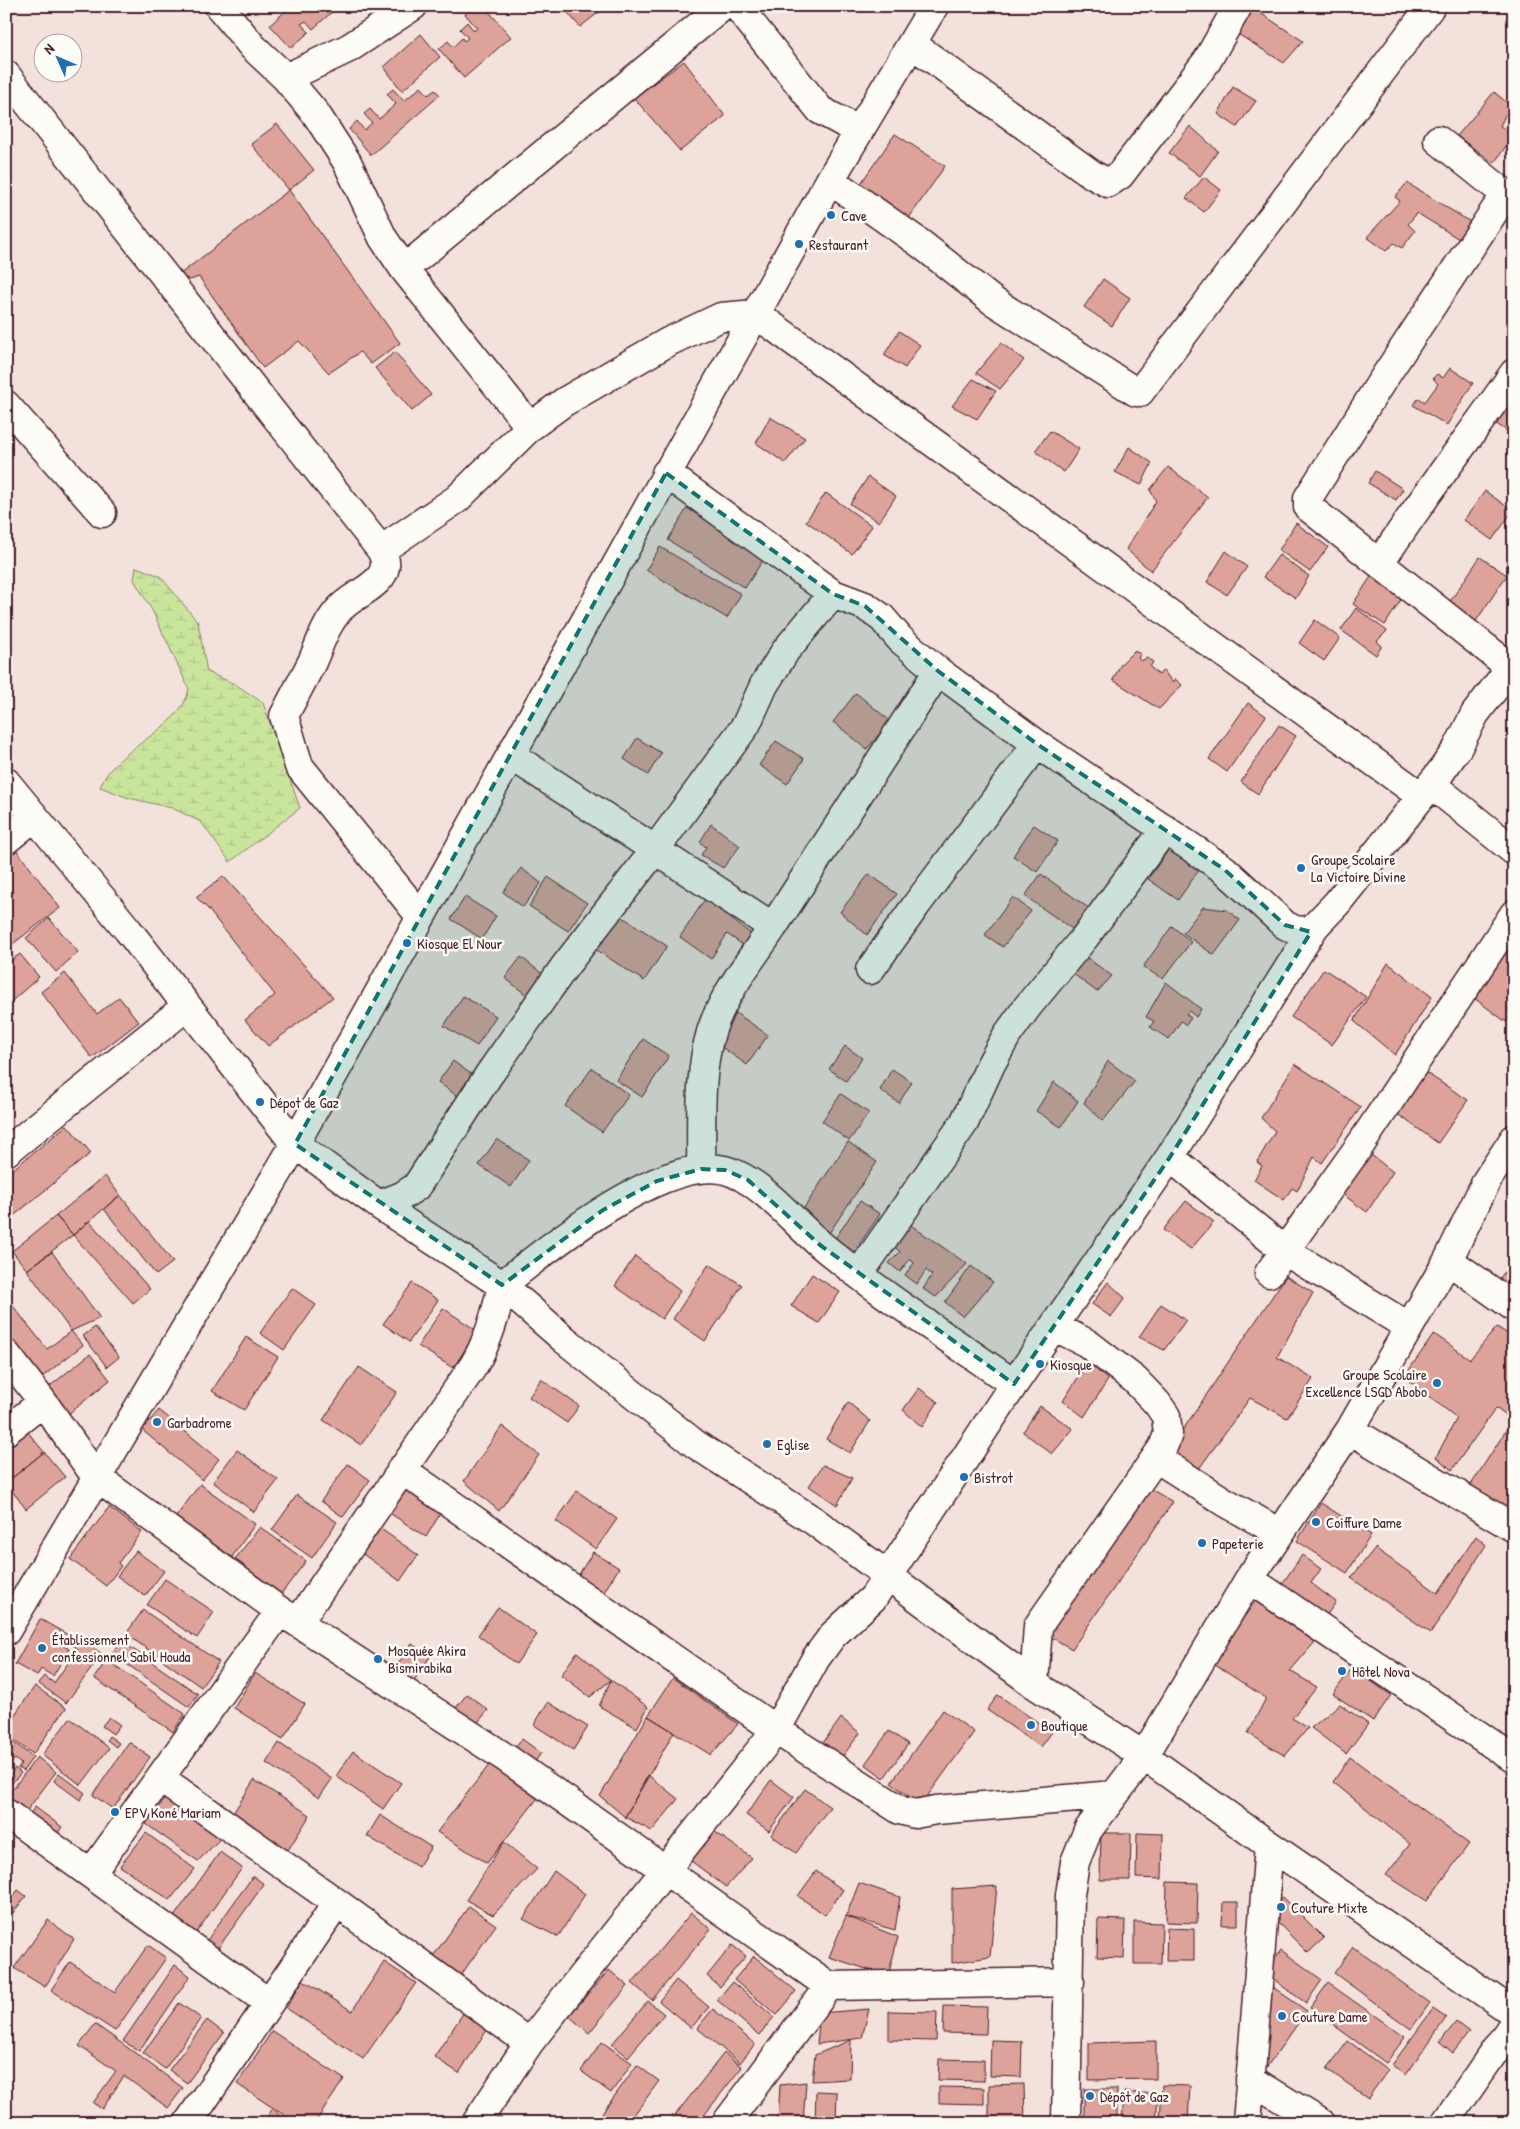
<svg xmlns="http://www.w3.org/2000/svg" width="1520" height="2129" viewBox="0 0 1520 2129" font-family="'Patrick Hand',sans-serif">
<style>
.wetland{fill:url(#wetland-marsh);stroke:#8a8264}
.building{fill:#dda39a;stroke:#4a1f2b}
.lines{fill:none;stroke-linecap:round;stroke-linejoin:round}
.minor-casing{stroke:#4a1f2b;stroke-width:31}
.minor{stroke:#fdfcf7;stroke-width:28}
.marked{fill:#0f766e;fill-opacity:0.2;stroke:#0f766e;stroke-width:4;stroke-dasharray:10 6;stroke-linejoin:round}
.poi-dot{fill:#1f6fb2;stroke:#fdfcf7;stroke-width:2}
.labels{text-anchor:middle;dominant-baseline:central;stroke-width:5;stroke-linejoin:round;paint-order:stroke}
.poi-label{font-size:15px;fill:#4a1f2b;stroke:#fdfcf7;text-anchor:start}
</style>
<defs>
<pattern id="wetland-marsh" width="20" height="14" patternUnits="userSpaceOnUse" patternTransform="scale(1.25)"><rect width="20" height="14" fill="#c9e59c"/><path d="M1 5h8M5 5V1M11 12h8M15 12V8" fill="none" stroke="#aec487"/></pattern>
</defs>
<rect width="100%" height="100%" fill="#f3e1db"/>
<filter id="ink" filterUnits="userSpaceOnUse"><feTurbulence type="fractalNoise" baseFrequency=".02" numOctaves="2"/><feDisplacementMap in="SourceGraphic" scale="10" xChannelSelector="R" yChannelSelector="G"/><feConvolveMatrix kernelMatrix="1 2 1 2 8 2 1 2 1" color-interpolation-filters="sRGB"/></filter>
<g filter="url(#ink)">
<path class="wetland" d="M136,567L160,576L198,622L207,672L235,684L263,703L300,808L230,862L201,822L172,808L129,798L100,787C116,746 182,730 189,689L152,610L134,580Z"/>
<path class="building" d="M291,6H328L333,11L313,29L306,21L301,24L309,32L291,48L270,25Z
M473,6H484L511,37L464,78L439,49L448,41L453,47L462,38L464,41L468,38L460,29L467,22L474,31L477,28L465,14Z
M562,6H607L580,27Z
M1251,7L1303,41L1284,63L1233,31Z
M421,34L440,57L402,91L384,67Z
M684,61L725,116L680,151L634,98Z
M421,87L428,95L435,90L440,95L371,155L349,129L357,121L364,130L372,123L364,114L370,109L379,119L396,104L387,94L393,89L404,101Z
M1233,87L1256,101L1237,127L1218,114Z
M1494,92L1510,105L1500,126L1514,135L1494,163L1457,136Z
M277,124L314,170L289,190L251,144Z
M1190,126L1218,151L1200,176L1169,153Z
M895,134L945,166L909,218L859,186Z
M1204,177L1221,190L1204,212L1186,198Z
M1407,183L1472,223L1459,239L1417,213L1408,224L1415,231L1402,248L1394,243L1386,251L1367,237L1400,201L1395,197Z
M289,190L400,343L371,364L360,352L329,373L299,341L263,368L199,277L190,280L179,275Z
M1103,279L1130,298L1112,326L1084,307Z
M899,331L920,345L905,368L884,355Z
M1001,343L1024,360L1000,389L976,373Z
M395,352L431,395L412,411L375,368Z
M1450,368L1473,383L1447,425L1413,405L1419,398L1425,402L1438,384L1433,378L1437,374L1443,378Z
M973,379L996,391L977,419L952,406Z
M1514,388V436L1491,420Z
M770,417L805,438L785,463L756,443Z
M1050,431L1079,449L1064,472L1035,451Z
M1129,447L1152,463L1141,485L1115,472Z
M1168,467L1208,497L1151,571L1126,549L1156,501L1150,490Z
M1375,471L1403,489L1396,500L1368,483Z
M868,477L896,496L879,522L850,504Z
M1485,491L1513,511L1492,540L1464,520Z
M826,493L872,526L852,554L806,521Z
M687,508L765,557L745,588L668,540Z
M1296,523L1328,547L1310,572L1279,550Z
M660,547L741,594L727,618L646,570Z
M1226,551L1247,567L1227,595L1207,582Z
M1279,555L1309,576L1296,598L1263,577Z
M1480,557L1507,575L1476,621L1449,603Z
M1372,575L1402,598L1385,625L1353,604Z
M1356,608L1387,631L1377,641L1382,646L1376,655L1341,630Z
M1315,620L1340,638L1324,661L1299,643Z
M1134,651L1141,654L1138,658L1141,661L1147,658L1153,662L1150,667L1159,675L1163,670L1173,683L1175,679L1182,685L1159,709L1113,680L1121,664Z
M856,693L890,721L867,749L833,722Z
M1248,703L1266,716L1227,772L1209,759Z
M1279,725L1296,736L1258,794L1241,782Z
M637,738L661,753L648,775L624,759Z
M776,741L804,759L787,784L759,765Z
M711,824L740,846L723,868L701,855L706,847L700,842Z
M1034,825L1058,841L1037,872L1013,856Z
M12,844L60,908L6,949V848Z
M1169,849L1199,870L1178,900L1148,879Z
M521,868L541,883L523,907L503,892Z
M869,874L897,894L867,935L840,912Z
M1041,874L1090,909L1075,931L1025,896Z
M223,876L333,997L268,1046L245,1020L275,995L208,909L196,897Z
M548,877L587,903L568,931L529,906Z
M465,897L496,916L482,939L451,919Z
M1013,897L1031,911L1003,947L985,935Z
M705,899L751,934L743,945L727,934L711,959L680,937Z
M1203,907L1227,910L1240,920L1214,955L1183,933Z
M618,914L667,946L644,981L595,949Z
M49,918L78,952L56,972L26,938Z
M1172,926L1191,942L1163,979L1143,967Z
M1514,941V1001L1508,1010L1512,1014L1506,1022L1474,998L1495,967L1496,961Z
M20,954L39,977L6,1006V964Z
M521,957L545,976L529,997L505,978Z
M1086,957L1112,976L1097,992L1072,973Z
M1388,963L1432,997L1395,1055L1354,1021Z
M1324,969L1366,997L1332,1045L1291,1017Z
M65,973L97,1014L119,997L139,1022L92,1058L41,992Z
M1166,982L1201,1009L1196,1017L1189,1011L1186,1014L1191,1018L1186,1025L1181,1021L1169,1039L1150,1027L1154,1021L1146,1017Z
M463,996L496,1016L477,1046L444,1026Z
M736,1013L768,1035L747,1065L716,1043Z
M643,1039L669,1056L642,1097L616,1080Z
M845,1046L862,1058L846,1081L829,1069Z
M453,1061L475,1077L460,1098L438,1082Z
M1108,1061L1135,1081L1103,1121L1084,1103Z
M1295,1064L1361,1107L1322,1163L1314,1157L1297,1191L1292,1188L1284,1200L1254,1180L1262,1166L1257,1162L1275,1131L1261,1118Z
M592,1068L629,1095L602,1132L565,1106Z
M892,1069L912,1082L899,1103L880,1090Z
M1423,1071L1468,1100L1438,1143L1396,1113Z
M1054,1082L1078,1101L1061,1127L1036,1111Z
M841,1094L869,1113L849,1141L822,1121Z
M67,1125L91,1153L6,1222V1175Z
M497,1139L529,1160L511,1187L479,1165Z
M848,1142L877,1162L825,1239L796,1220Z
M1370,1154L1393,1172L1367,1212L1341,1193Z
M105,1176L120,1195L73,1235L56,1216Z
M120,1195L173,1262L156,1275L104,1209Z
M860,1201L880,1214L850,1258L831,1245Z
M1186,1201L1214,1222L1191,1249L1163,1230Z
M56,1216L73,1235L27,1270L12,1251Z
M89,1221L150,1289L133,1303L73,1235Z
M905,1221L967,1264L936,1297L923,1289L932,1275L926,1270L917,1284L905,1275L914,1263L910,1259L900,1272L889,1263L900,1252L890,1242Z
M52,1252L100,1318L71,1331L27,1270Z
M635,1256L680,1291L662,1319L615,1286Z
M1514,1259V1294L1498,1281Z
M709,1264L742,1285L705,1341L673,1319Z
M971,1266L993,1282L963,1317L945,1302Z
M812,1274L840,1292L819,1323L791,1306Z
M1286,1276L1313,1293L1277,1357L1313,1379L1287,1418L1250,1398L1198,1470L1170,1449Z
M1108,1282L1125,1298L1111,1317L1092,1304Z
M412,1283L438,1300L409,1342L383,1324Z
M292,1288L316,1305L284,1350L260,1333Z
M6,1297L47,1349L71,1331L83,1345L37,1381L6,1342Z
M1161,1304L1186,1320L1164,1350L1139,1337Z
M443,1308L477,1331L453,1368L418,1346Z
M95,1327L119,1357L107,1367L83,1336Z
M1497,1327L1514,1338V1518L1469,1488L1512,1421L1496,1408L1452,1470L1436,1457L1457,1418L1404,1377L1434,1334L1470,1359Z
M246,1337L278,1357L244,1410L212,1391Z
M90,1354L110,1380L66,1416L45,1390Z
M1088,1362L1108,1380L1084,1417L1063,1401Z
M359,1367L397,1392L361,1445L323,1420Z
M541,1379L579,1406L567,1423L529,1397Z
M919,1388L938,1402L922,1427L903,1410Z
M848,1402L870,1421L850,1453L826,1439Z
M1040,1406L1073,1429L1052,1454L1023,1432Z
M159,1410L219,1459L202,1480L142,1430Z
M502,1426L539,1455L499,1511L464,1481Z
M27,1431L44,1452L6,1483V1449Z
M237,1450L278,1480L254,1512L213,1482Z
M44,1452L65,1477L26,1509L6,1483Z
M348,1464L370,1480L343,1517L321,1501Z
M823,1465L852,1478L837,1505L809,1486Z
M403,1480L442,1511L426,1537L385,1510Z
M200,1484L255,1524L232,1557L176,1517Z
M1144,1485L1173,1502L1072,1649L1045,1634Z
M577,1491L617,1519L596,1549L556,1521Z
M297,1495L337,1522L312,1558L272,1530Z
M1321,1503L1371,1535L1347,1573L1297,1541Z
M109,1507L142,1532L118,1563L121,1566L106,1586L70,1559Z
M260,1527L306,1561L281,1594L235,1559Z
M378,1527L418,1555L400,1581L360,1552Z
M1476,1536L1486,1545L1431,1633L1351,1578L1375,1548L1438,1593Z
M136,1551L164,1571L145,1596L117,1576Z
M593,1552L619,1568L600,1598L574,1582Z
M1302,1555L1321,1569L1311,1583L1336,1602L1326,1616L1282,1584Z
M165,1579L214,1612L197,1638L147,1605Z
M1256,1600L1315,1642L1290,1671L1317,1687L1292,1718L1308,1728L1285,1756L1248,1733L1266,1698L1212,1663Z
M498,1607L537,1635L516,1664L478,1635Z
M143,1610L219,1662L201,1687L126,1634Z
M40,1619L68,1635L62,1645L69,1649L53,1676L41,1669L37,1676L15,1664Z
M74,1634L102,1654L66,1703L38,1683L44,1676L54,1683L78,1649L68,1642Z
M121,1641L198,1694L189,1707L112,1654Z
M412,1644L430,1657L413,1682L394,1669Z
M577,1652L611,1680L590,1697L561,1675Z
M107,1660L185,1714L173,1732L94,1678Z
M1352,1668L1391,1695L1373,1721L1333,1694Z
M255,1673L305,1704L283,1739L234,1708Z
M673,1678L738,1724L711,1755L648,1716Z
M611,1680L648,1707L637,1728L599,1706Z
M35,1686L66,1708L33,1754L6,1735V1727Z
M467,1694L488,1710L475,1726L455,1709Z
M998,1695L1052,1732L1041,1747L987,1710Z
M548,1702L588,1727L573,1750L534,1725Z
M1340,1704L1368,1724L1346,1754L1311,1728Z
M943,1710L974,1732L921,1805L891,1783Z
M648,1716L674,1732L625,1817L600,1796Z
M109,1717L120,1725L113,1734L102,1726Z
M70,1718L109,1748L81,1785L42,1755Z
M841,1718L860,1733L842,1757L823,1743Z
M889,1731L908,1744L884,1778L865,1764Z
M109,1736L119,1743L116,1747L107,1740Z
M6,1737L33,1757L23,1771L18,1768L21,1764L15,1759L11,1763L6,1759Z
M522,1739L541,1753L532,1766L512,1753Z
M129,1742L150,1757L113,1809L93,1795Z
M279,1743L332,1779L319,1798L266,1763Z
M353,1751L401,1783L383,1809L336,1776Z
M37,1757L56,1772L22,1817L6,1805V1798Z
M1350,1757L1469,1844L1427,1901L1386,1875L1410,1844L1333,1782Z
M493,1760L541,1794L487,1863L437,1832Z
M15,1768L21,1773L6,1790V1772L10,1775Z
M59,1773L85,1793L80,1800L54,1781Z
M648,1775L678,1799L652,1831L625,1817Z
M254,1780L310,1815L288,1850L232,1815Z
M771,1780L794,1797L769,1831L746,1815Z
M805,1789L830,1807L796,1853L771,1835Z
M166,1797L223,1836L198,1861L146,1824Z
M35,1807L62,1827L54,1838L27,1818Z
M380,1815L431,1847L418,1867L367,1836Z
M711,1829L752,1858L726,1887L687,1858Z
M146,1833L195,1869L170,1900L120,1866Z
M1101,1833H1131L1130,1880H1100Z
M1137,1833L1163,1834L1162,1879L1136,1878Z
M504,1842L537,1869L493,1915L466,1900Z
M220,1852L242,1868L193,1937L171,1921Z
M554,1871L585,1894L558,1937L523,1919Z
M816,1871L843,1890L825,1915L798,1896Z
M253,1876L264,1884L216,1951L205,1943Z
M1167,1882L1198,1883L1197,1923L1166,1922Z
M859,1883L900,1897L895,1930L846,1916Z
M997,1886L990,1957L952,1963V1889Z
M18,1890L26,1896L6,1922V1906Z
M1283,1897L1324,1938L1308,1953L1268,1913Z
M1223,1902H1238V1925H1222Z
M469,1906L496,1925L459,1978L431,1959Z
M691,1913L711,1929L652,2000L632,1983Z
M846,1916L898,1937L888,1976L829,1957Z
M1098,1919L1125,1920L1124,1958L1097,1957Z
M48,1920L74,1939L45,1987L14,1968Z
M1134,1922L1162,1923L1161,1964H1134Z
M1167,1928L1194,1929V1961H1166Z
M148,1945L166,1958L115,2031L51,1990L70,1962L115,1992Z
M732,1945L746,1956L720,1987L707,1976Z
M1353,1947L1430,2003L1411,2029L1334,1973Z
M1281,1950L1322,1980L1306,2003L1264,1973Z
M754,1956L796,1991L777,2015L734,1980Z
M384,1962L416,1983L363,2059L286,2008L303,1980L352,2011Z
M175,1965L190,1976L139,2051L123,2041Z
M609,1970L628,1986L589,2033L569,2016Z
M676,1980L709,2007L691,2028L659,2001Z
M1264,1981L1307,2011L1263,2072Z
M732,1982L774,2017L759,2035L717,2000Z
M1328,1983L1405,2037L1386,2063L1310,2008Z
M648,2001L664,2014L628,2057L612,2044Z
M179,2003L201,2018L165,2069L143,2053Z
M468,2006L491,2024L459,2073L434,2057Z
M944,2006L987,2007L986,2034L943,2033Z
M713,2009L755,2044L740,2063L697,2028Z
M869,2009L862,2038L817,2044L820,2013Z
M1433,2009L1446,2018L1406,2075L1392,2065Z
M889,2011L937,2012L936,2041L889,2040Z
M207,2020L224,2033L187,2083L169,2070Z
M1456,2022L1469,2032L1453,2053L1440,2042Z
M95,2024L183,2088L168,2108L124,2076L102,2109L93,2103L116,2071L79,2046Z
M272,2031L344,2079L315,2123H296L237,2084Z
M851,2040L850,2079L812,2081L815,2055Z
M991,2040L1022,2041L1021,2077L990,2076Z
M1156,2041V2079L1089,2080V2043Z
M1348,2041L1388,2070L1368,2098L1327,2069Z
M602,2042L632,2063L611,2093L581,2071Z
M724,2053L742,2067L698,2123H669Z
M939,2059L984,2060V2081L938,2080Z
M637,2065L659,2081L628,2123H595Z
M806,2082L803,2123H778L780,2085Z
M1024,2084L1025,2123H989V2085Z
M1162,2085L1190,2086L1188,2123H1160Z
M939,2087L984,2088V2104L939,2103Z
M1084,2089H1117V2121H1084Z
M816,2091L837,2092L836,2123H815Z
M1124,2092L1158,2094L1156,2123H1122Z
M273,2108L286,2123H263Z
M497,2115L507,2123H492Z
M76,2118L88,2123H74Z"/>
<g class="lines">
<g class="minor-casing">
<path id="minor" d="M219,6L253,47L286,78L316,114L347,162L383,238L404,269L530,427
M737,6L820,110L859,131
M912,44L1093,175L1108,183L1120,175L1207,61L1238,6
M6,75L381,550C399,583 352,592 338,611C325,626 320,644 312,662C303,680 293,698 284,716L299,766L421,917
M286,78L349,48L413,6
M1438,140L1514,201
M830,180L921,244L993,301L1136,392H1140L1431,6
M1505,195L1380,384L1308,498V507L1510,667
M404,269L723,6
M6,405L102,513
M666,473L833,594L865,606L882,618L900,639L938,671L1037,744L1225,870L1285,925L1295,930L1311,932
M381,550L457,499L530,427L564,402L668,342L721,317L756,314L1421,796
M1380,563C1422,498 1470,437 1514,373
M512,756L773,927C751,960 723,994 711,1032C698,1075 702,1125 701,1169
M6,782L128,930L295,1144L379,1205L502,1285L565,1340L695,1444L814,1521L1034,1684L1144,1756L1269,1845L1514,2013
M1431,784L1514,851
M6,840L33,818
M773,927L938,671
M870,970L917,904L1037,744
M6,1152L187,1006
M1170,1157L1285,1251L1409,1327
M379,1205L402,1196L416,1187L488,1076L565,966L655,850L746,725L764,685L786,650L833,594
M1448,1260L1514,1307
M1269,1273L1361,1144L1514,914
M859,1274L964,1123L991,1064L1007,1035L1028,1006L1085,937L1165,829
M6,1354L43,1402L96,1477L280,1611L506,1758L829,1986L1070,1982
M1350,1430L1514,1528
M6,1431L43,1402
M1156,1458L1225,1502L1280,1533
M401,1469L776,1730L900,1810L915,1814L936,1810L1114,1795
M1249,1579L1514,1759
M299,1621L474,1365C489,1339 496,1314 502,1285C548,1248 663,1155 725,1170C760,1179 793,1222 820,1244C881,1295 949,1338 1014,1384
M6,1631L295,1144L830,180L934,6
M1034,1684L1038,1626L1163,1447L1168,1434L1166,1416L1157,1403L1135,1380L1087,1343L1055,1327
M160,1778L337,1903L529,2043
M6,1813L269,2003
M92,1872L280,1611
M1250,2079L1321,2123
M188,2123L337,1903
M476,2123L529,2043L776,1730L816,1658L833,1635L873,1598L1014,1384L1170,1157L1315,926L1337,903L1440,773L1457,749L1475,714L1514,663
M726,2123L829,1986
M1066,2123L1070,1895L1075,1862L1088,1830L1144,1756L1249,1579L1350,1430L1448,1260L1487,1180L1514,1139
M1247,2123L1269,1845
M1445,2123L1514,2023"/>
</g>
<use href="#minor" class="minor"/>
</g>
</g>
<path class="marked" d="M666,473L833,594L865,606L938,671L1037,744L1225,870L1285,925L1311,932L1170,1157L1014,1384L820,1245L748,1180L725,1170L701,1169L657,1181L603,1210L502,1285L295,1144Z"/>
<g class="poi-dot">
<circle cx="831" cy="215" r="5"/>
<circle cx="799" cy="244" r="5"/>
<circle cx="1301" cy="868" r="5"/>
<circle cx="407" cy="943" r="5"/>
<circle cx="260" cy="1102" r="5"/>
<circle cx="1040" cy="1364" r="5"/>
<circle cx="1437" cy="1383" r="5"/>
<circle cx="157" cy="1422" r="5"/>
<circle cx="767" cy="1444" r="5"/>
<circle cx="964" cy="1477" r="5"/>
<circle cx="1316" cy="1522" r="5"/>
<circle cx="1202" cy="1543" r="5"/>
<circle cx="42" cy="1648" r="5"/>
<circle cx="378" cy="1659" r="5"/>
<circle cx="1342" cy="1671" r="5"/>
<circle cx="1031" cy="1725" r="5"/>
<circle cx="115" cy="1812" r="5"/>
<circle cx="1281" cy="1907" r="5"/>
<circle cx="1282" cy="2016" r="5"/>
<circle cx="1090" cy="2096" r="5"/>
</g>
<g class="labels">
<g class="poi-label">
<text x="841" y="215">Cave</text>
<text x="809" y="244">Restaurant</text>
<text x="1311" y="859">Groupe Scolaire<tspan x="1311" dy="17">La Victoire Divine</tspan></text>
<text x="417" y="943">Kiosque El Nour</text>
<text x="270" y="1102">Dépot de Gaz</text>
<text x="1050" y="1364">Kiosque</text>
<text x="1427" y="1374" text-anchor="end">Groupe Scolaire<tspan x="1427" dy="17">Excellence LSGD Abobo</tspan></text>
<text x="167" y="1422">Garbadrome</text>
<text x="777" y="1444">Eglise</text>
<text x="974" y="1477">Bistrot</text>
<text x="1326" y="1522">Coiffure Dame</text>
<text x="1212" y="1543">Papeterie</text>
<text x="52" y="1639">Établissement<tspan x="52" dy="17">confessionnel Sabil Houda</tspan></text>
<text x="388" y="1650">Mosquée Akira<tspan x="388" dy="17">Bismirabika</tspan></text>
<text x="1352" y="1671">Hôtel Nova</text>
<text x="1041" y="1725">Boutique</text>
<text x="125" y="1812">EPV Koné Mariam</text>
<text x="1291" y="1907">Couture Mixte</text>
<text x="1292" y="2016">Couture Dame</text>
<text x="1100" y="2096">Dépôt de Gaz</text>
</g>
</g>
<rect width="1520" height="2129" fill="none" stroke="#fdfcf7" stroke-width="25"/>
<rect x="12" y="12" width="1495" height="2104" fill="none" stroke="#4a1f2b" stroke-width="2" filter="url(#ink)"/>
<g transform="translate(58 58) rotate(315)"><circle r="24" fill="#fdfcf7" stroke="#b5a4a5"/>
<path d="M0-4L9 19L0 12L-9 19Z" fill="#1f6fb2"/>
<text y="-8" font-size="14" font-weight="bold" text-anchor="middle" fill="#4a1f2b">N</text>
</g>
</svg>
